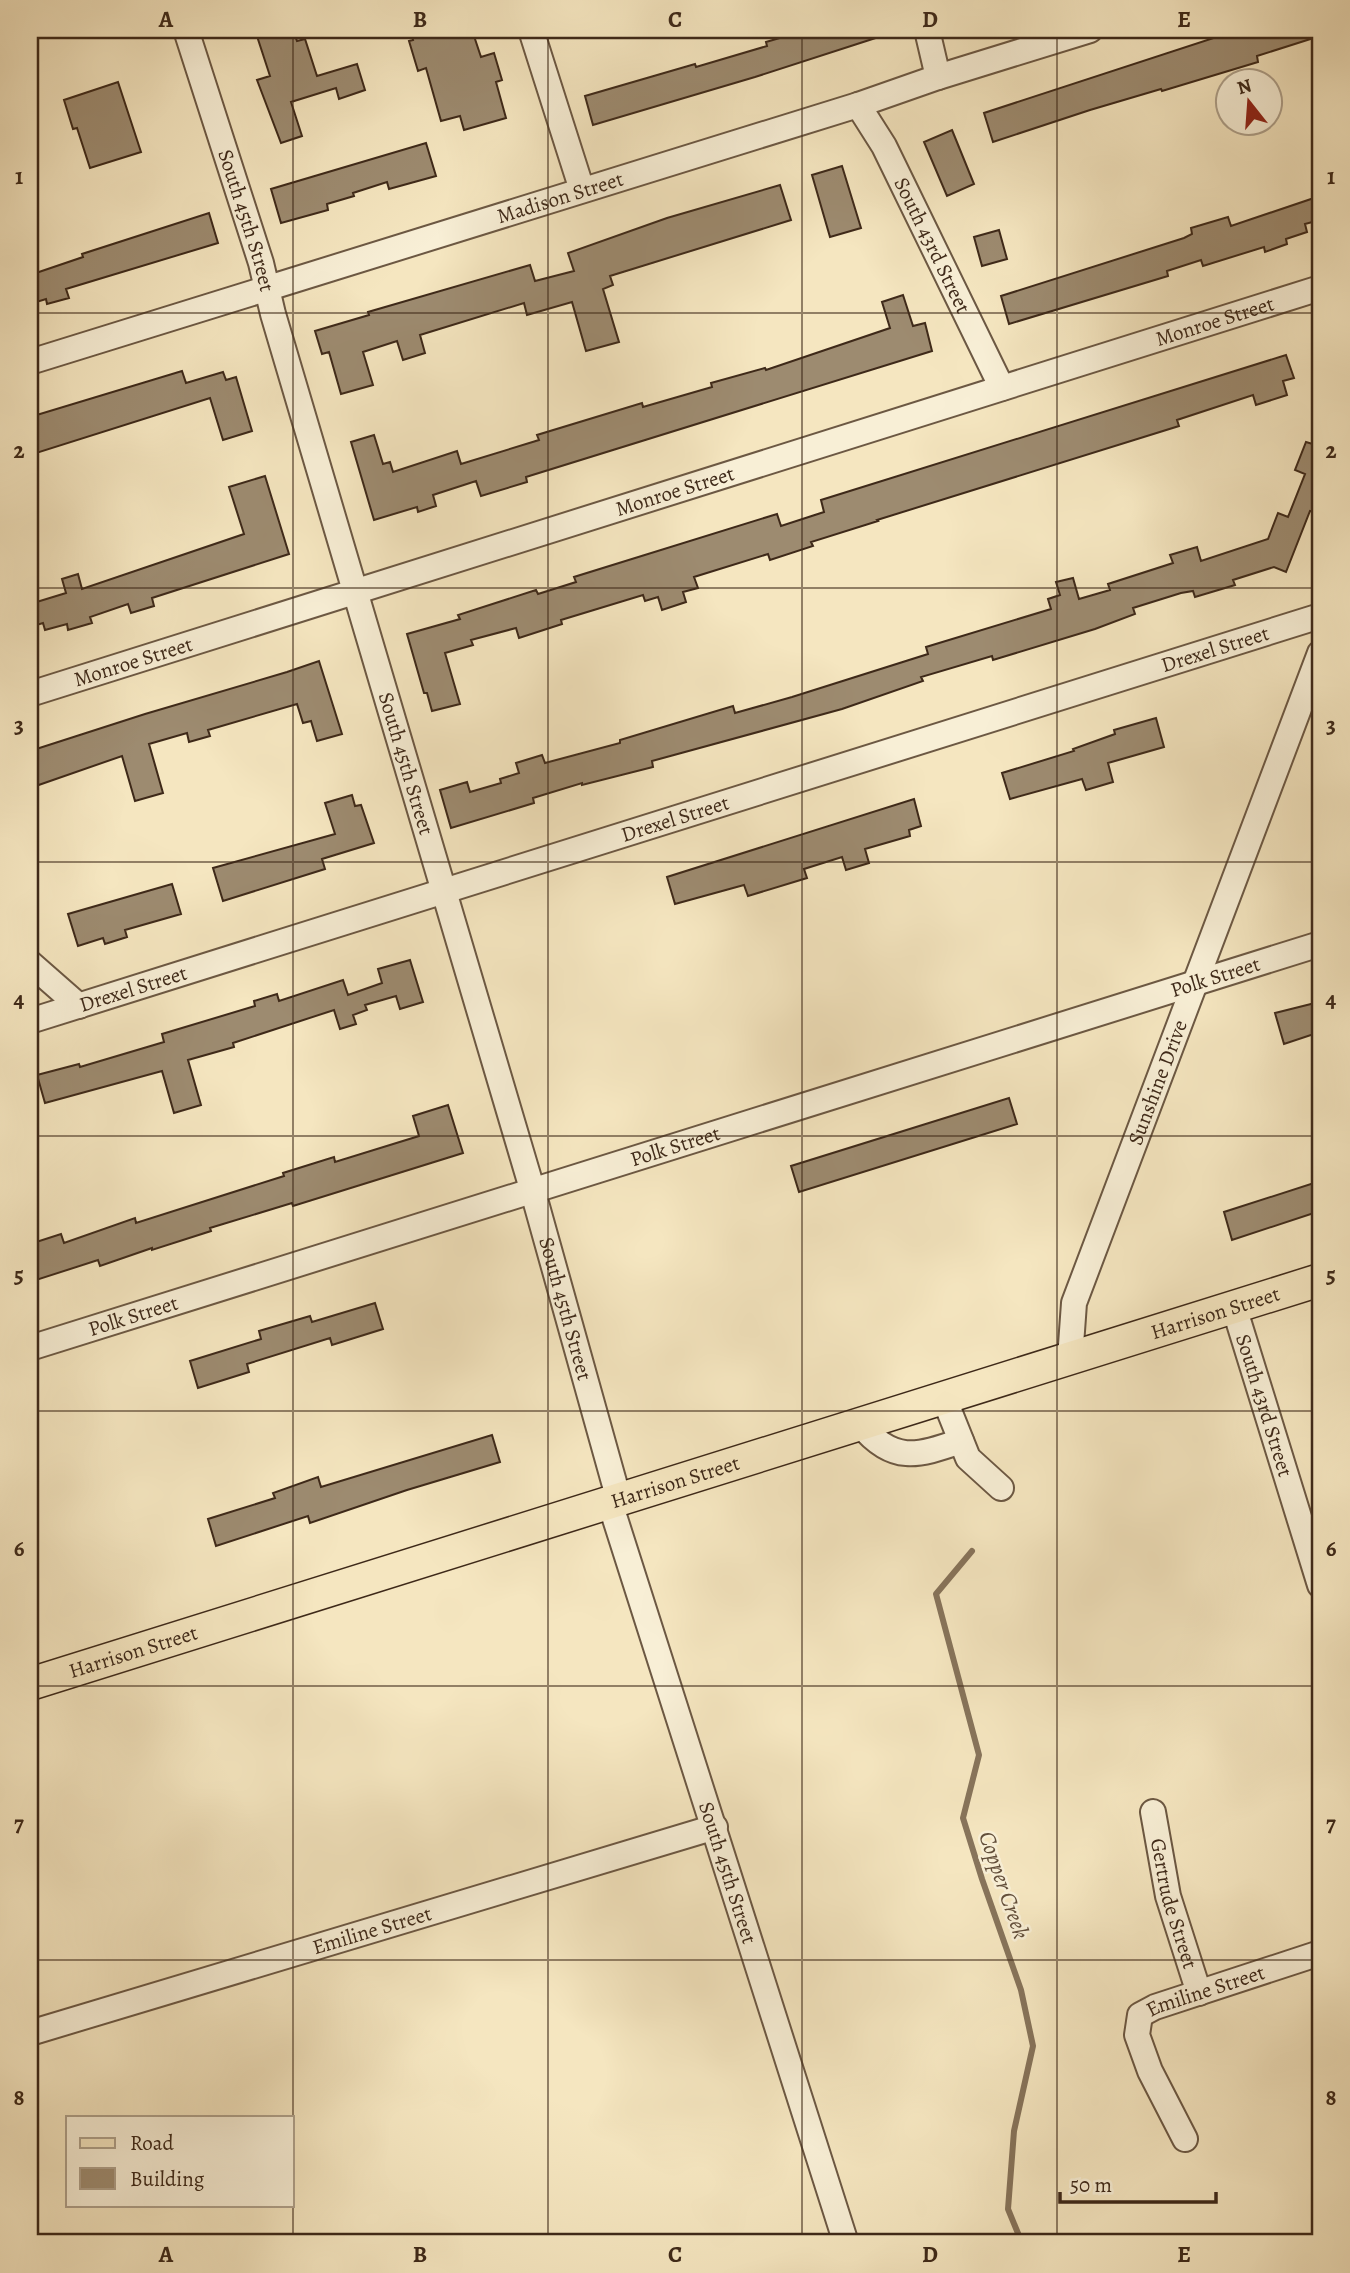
<svg xmlns="http://www.w3.org/2000/svg" width="1350" height="2273" viewBox="0 0 1350 2273" font-family="Alegreya,serif">
<style>
.lines{fill:none;stroke-linecap:round;stroke-linejoin:round}
.stream{stroke:#87745b;stroke-width:6}
.building{fill:#9d8b70;stroke:#3e2919;stroke-width:2}
.minor-casing{stroke:#6c5843;stroke-width:28}
.major-casing{stroke:#3e2919;stroke-width:35}
.minor{stroke:#f8efd6;stroke-width:24}
.major{stroke:#f5e6c0;stroke-width:32}
.grid{fill:none;stroke:#3e2919;stroke-width:2;stroke-opacity:0.55}
.labels{text-anchor:middle;dominant-baseline:central;stroke-width:5;stroke-linejoin:round;paint-order:stroke}
.street-label{font-size:21px;fill:#3e2919;stroke:#f8efd6}
.water-label{font-size:23px;font-style:italic;fill:#624e3a;stroke:#f8efd6}
.neatline{fill:none;stroke:#3e2919;stroke-width:2.5}
.grid-label{font-size:23px;text-anchor:middle;font-weight:bold;fill:#3e2919}
</style>
<rect width="100%" height="100%" fill="#f5e6c0"/>
<filter id="stains"><feTurbulence type="fractalNoise" baseFrequency=".00286" numOctaves="4"/><feColorMatrix values="0 0 0 0 .2 0 0 0 0 .09 0 0 0 0 .02 0 0 0 .5 -.17"/></filter>
<radialGradient id="worn" r=".72"><stop offset=".6" stop-color="#630" stop-opacity="0"/><stop offset="1" stop-color="#630" stop-opacity=".3"/></radialGradient>
<g class="lines">
<path class="stream" d="M972,1551L936,1594L979,1755L963,1818L982,1879L1021,1990L1033,2046L1014,2131L1008,2209L1022,2243"/>
</g>
<path class="building" d="M255,30H293L297,41L305,39L317,76L357,64L365,90L339,99L336,88L291,102L302,136L281,143L257,80L270,76Z
M410,30H472L481,57L494,53L502,80L496,82L506,118L464,130L460,116L441,121L426,68L418,71L409,41L413,40Z
M807,30H890L891,33L755,77L593,125L585,96L695,64L696,67L767,46L766,42Z
M1238,30H1320V36L1257,56L1258,62L1162,91L1161,89L1090,110L993,142L984,113Z
M118,82L141,152L90,168L77,128L73,129L64,100Z
M952,130L974,184L947,196L924,142Z
M426,143L436,176L389,189L387,182L353,193L354,196L327,204L328,210L281,223L271,189Z
M842,166L861,228L830,237L812,175Z
M780,185L791,220L610,276L613,285L603,289L619,342L586,351L572,302L527,315L524,303L420,335L425,353L403,360L397,341L363,352L373,385L341,394L329,352L322,354L315,331L369,315L368,312L530,265L535,281L574,271L568,253L667,218Z
M1320,196V220L1305,224L1307,232L1286,239L1287,244L1265,252L1264,247L1203,266L1201,260L1167,271L1168,276L1009,324L1001,296L1184,238L1192,234L1191,228L1228,217L1231,226Z
M209,213L218,243L66,289L69,298L47,304L46,299L30,304V275L83,257L82,254Z
M999,230L1007,259L982,266L974,237Z
M903,295L913,326L925,323L932,351L526,477L527,482L481,496L476,481L433,495L436,506L418,512L417,507L374,520L351,442L374,435L383,464L390,462L393,472L457,451L461,464L539,440L537,435L642,403L643,407L712,387L711,383L765,368L766,370L890,328L882,302Z
M1286,355L1294,378L1283,381L1287,395L1256,405L1253,395L1177,420L1179,426L877,520L878,521L811,542L813,546L770,560L768,554L694,577L698,588L683,592L686,602L662,610L658,597L645,601L643,595L561,620L562,624L519,638L516,628L471,640L473,645L445,653L460,704L432,711L427,693H424L407,634L460,619L458,615L536,590L538,594L576,582L574,577L777,514L781,526L824,512L821,500Z
M182,371L186,383L223,372L226,380L236,377L252,431L223,440L210,398L30,455V417Z
M1319,437L1320,496L1314,512L1310,511L1286,572L1274,567L1233,580L1235,585L1195,597L1193,591L1181,593L1133,608L1135,614L1095,629L993,660L992,656L921,677L923,681L842,709L652,761L653,767L582,785V783L533,798L534,803L451,828L440,790L467,782L470,792L501,783L500,779L519,773L516,763L542,755L545,763L620,743V740L733,706L735,713L792,697L928,654L926,647L1051,609L1048,599L1060,595L1056,582L1073,578L1079,599L1110,590L1108,584L1173,563L1170,555L1197,547L1201,561L1268,539L1278,513L1288,517L1305,474L1295,470L1306,442L1316,445Z
M265,476L289,554L152,598L154,606L131,613L128,604L90,617L92,623L68,630L67,624L45,630L43,623L30,627V604L66,593L62,579L78,574L82,589L244,534L229,487Z
M319,661L342,734L317,741L311,721L303,723L297,704L208,730L210,736L189,742L187,733L149,744L163,793L135,801L122,756L30,788V751L145,714L287,672Z
M1156,718L1164,747L1108,763L1113,782L1086,790L1082,779L1010,799L1002,773L1074,751L1073,749L1115,734L1114,730Z
M352,795L355,806L361,805L374,843L322,859L325,869L223,901L213,868L335,834L325,803Z
M914,799L921,826L909,830L910,836L865,849L869,863L846,870L842,857L804,869L807,878L748,896L744,885L675,904L667,877Z
M172,884L181,914L125,930L127,937L105,944L103,938L78,946L68,914Z
M410,960L423,1002L400,1009L396,996L365,1005L367,1010L353,1015L356,1024L340,1029L334,1010L233,1043L234,1047L188,1060L201,1105L174,1113L162,1071L45,1103L37,1075L79,1064L80,1067L164,1042L162,1034L255,1006L254,1001L277,994L279,1001L343,980L348,995L382,983L378,969Z
M1315,1003L1316,1008L1320,1006V1032L1284,1044L1275,1013Z
M1009,1098L1017,1124L799,1192L791,1166Z
M448,1105L463,1153L293,1206L292,1203L210,1228L211,1231L152,1250V1248L100,1266L98,1260L30,1282V1244L61,1234L64,1243L135,1218L136,1223L284,1176L283,1173L334,1157L335,1162L419,1136L413,1116Z
M1314,1183L1320,1203V1211L1232,1240L1224,1212Z
M375,1303L383,1329L332,1345L330,1338L247,1364L249,1372L198,1388L190,1361L261,1339L259,1331L310,1316L312,1322Z
M492,1435L500,1462L407,1490L310,1523L308,1516L216,1546L208,1519L275,1498L273,1493L318,1477L321,1487Z"/>
<g class="lines">
<g class="minor-casing">
<g id="minor">
<path id="s1" d="M186,30L261,263L273,314L533,1192L619,1500"/>
<path d="M531,30L582,190"/>
<path d="M927,30L938,77"/>
<path id="s2" d="M858,105L884,146L1002,388"/>
<path id="s3" d="M30,362L858,105L938,77L1090,30"/>
<path id="s4" d="M30,694L1320,288"/>
<path d="M30,963L79,1006"/>
<path id="s5" d="M30,1021L1320,616"/>
<path id="s6" d="M1234,1307L1320,1585"/>
<path id="s7" d="M30,1348L1320,944"/>
<path id="s8" d="M1070,1359L1074,1303L1320,653"/>
<path d="M944,1398L968,1458L1001,1488"/>
<path d="M860,1424C893,1464 917,1456 961,1441"/>
<path id="s9" d="M610,1503L846,2243"/>
<path id="s10" d="M1153,1812L1168,1896L1199,1993"/>
<path id="s11" d="M30,2033L715,1827"/>
<path id="s12" d="M1185,2139L1150,2071L1137,2035L1140,2015L1155,2007L1320,1953"/>
</g>
</g>
<g class="major-casing">
<g id="major">
<path id="s13" d="M30,1684L1320,1280"/>
</g>
</g>
<use href="#minor" class="minor"/>
<use href="#major" class="major"/>
</g>
<path class="grid" d="M293,30V2243M548,30V2243M802,30V2243M1057,30V2243M30,313H1320M30,588H1320M30,862H1320M30,1136H1320M30,1411H1320M30,1686H1320M30,1960H1320"/>
<g class="labels">
<g class="street-label">
<text stroke="none"><textPath href="#s3" startOffset="555">Madison Street</textPath></text>
<text stroke="none"><textPath href="#s1" startOffset="200">South 45th Street</textPath></text>
<text stroke="none"><textPath href="#s2" startOffset="159">South 43rd Street</textPath></text>
<text stroke="none"><textPath href="#s4" startOffset="1242">Monroe Street</textPath></text>
<text stroke="none"><textPath href="#s4" startOffset="676">Monroe Street</textPath></text>
<text stroke="none"><textPath href="#s5" startOffset="1242">Drexel Street</textPath></text>
<text stroke="none"><textPath href="#s4" startOffset="108">Monroe Street</textPath></text>
<text stroke="none"><textPath href="#s1" startOffset="766">South 45th Street</textPath></text>
<text stroke="none"><textPath href="#s5" startOffset="676">Drexel Street</textPath></text>
<text stroke="none"><textPath href="#s7" startOffset="1242">Polk Street</textPath></text>
<text stroke="none"><textPath href="#s5" startOffset="108">Drexel Street</textPath></text>
<text stroke="none"><textPath href="#s8" startOffset="292">Sunshine Drive</textPath></text>
<text stroke="none"><textPath href="#s7" startOffset="676">Polk Street</textPath></text>
<text stroke="none"><textPath href="#s1" startOffset="1334">South 45th Street</textPath></text>
<text stroke="none"><textPath href="#s13" startOffset="1242">Harrison Street</textPath></text>
<text stroke="none"><textPath href="#s7" startOffset="108">Polk Street</textPath></text>
<text stroke="none"><textPath href="#s6" startOffset="103">South 43rd Street</textPath></text>
<text stroke="none"><textPath href="#s13" startOffset="676">Harrison Street</textPath></text>
<text stroke="none"><textPath href="#s13" startOffset="108">Harrison Street</textPath></text>
<text stroke="none"><textPath href="#s9" startOffset="388">South 45th Street</textPath></text>
<text stroke="none"><textPath href="#s10" startOffset="94">Gertrude Street</textPath></text>
<text stroke="none"><textPath href="#s11" startOffset="357">Emiline Street</textPath></text>
<text stroke="none"><textPath href="#s12" startOffset="205">Emiline Street</textPath></text>
</g>
<g class="water-label">
<text transform="translate(1004 1885) rotate(71)">Copper Creek</text>
</g>
</g>
<rect width="1350" height="2273" fill="none" stroke="#f5e6c0" stroke-width="77"/>
<rect x="66" y="2116" width="228" height="91" fill="#f8efd6" stroke="#aea08a" stroke-width="2"/>
<rect x="80" y="2138" width="35" height="10" fill="#f5e6c0" stroke="#aea08a" stroke-width="2"/>
<text x="130" y="2150" font-size="21" fill="#3e2919">Road</text>
<rect x="80" y="2168" width="35" height="21" fill="#9d8b70" stroke="#aea08a" stroke-width="2"/>
<text x="130" y="2186" font-size="21" fill="#3e2919">Building</text>
<g transform="translate(1249 102) rotate(343)"><circle r="33" fill="#f8efd6" stroke="#aea08a" stroke-width="2"/>
<path d="M0-5L12 26L0 18L-12 26Z" fill="#8f2418"/>
<text y="-10" font-size="19" font-weight="bold" text-anchor="middle" fill="#3e2919">N</text>
</g>
<path d="M1060 2192v10h156v-10" fill="none" stroke="#3e2919" stroke-width="3.5"/>
<text x="1070" y="2192" font-size="21" fill="#3e2919" stroke="#f8efd6" stroke-width="5" paint-order="stroke">50 m</text>
<rect x="38" y="38" width="1274" height="2196" class="neatline"/>
<g class="grid-label">
<text x="166" y="27">A</text>
<text x="420" y="27">B</text>
<text x="675" y="27">C</text>
<text x="930" y="27">D</text>
<text x="1184" y="27">E</text>
<text x="19" y="184">1</text>
<text x="1331" y="184">1</text>
<text x="19" y="458">2</text>
<text x="1331" y="458">2</text>
<text x="19" y="733">3</text>
<text x="1331" y="733">3</text>
<text x="19" y="1007">4</text>
<text x="1331" y="1007">4</text>
<text x="19" y="1282">5</text>
<text x="1331" y="1282">5</text>
<text x="19" y="1556">6</text>
<text x="1331" y="1556">6</text>
<text x="19" y="1831">7</text>
<text x="1331" y="1831">7</text>
<text x="19" y="2105">8</text>
<text x="1331" y="2105">8</text>
<text x="166" y="2262">A</text>
<text x="420" y="2262">B</text>
<text x="675" y="2262">C</text>
<text x="930" y="2262">D</text>
<text x="1184" y="2262">E</text>
</g>
<rect width="100%" height="100%" filter="url(#stains)"/>
<rect width="100%" height="100%" fill="url(#worn)"/>
</svg>
